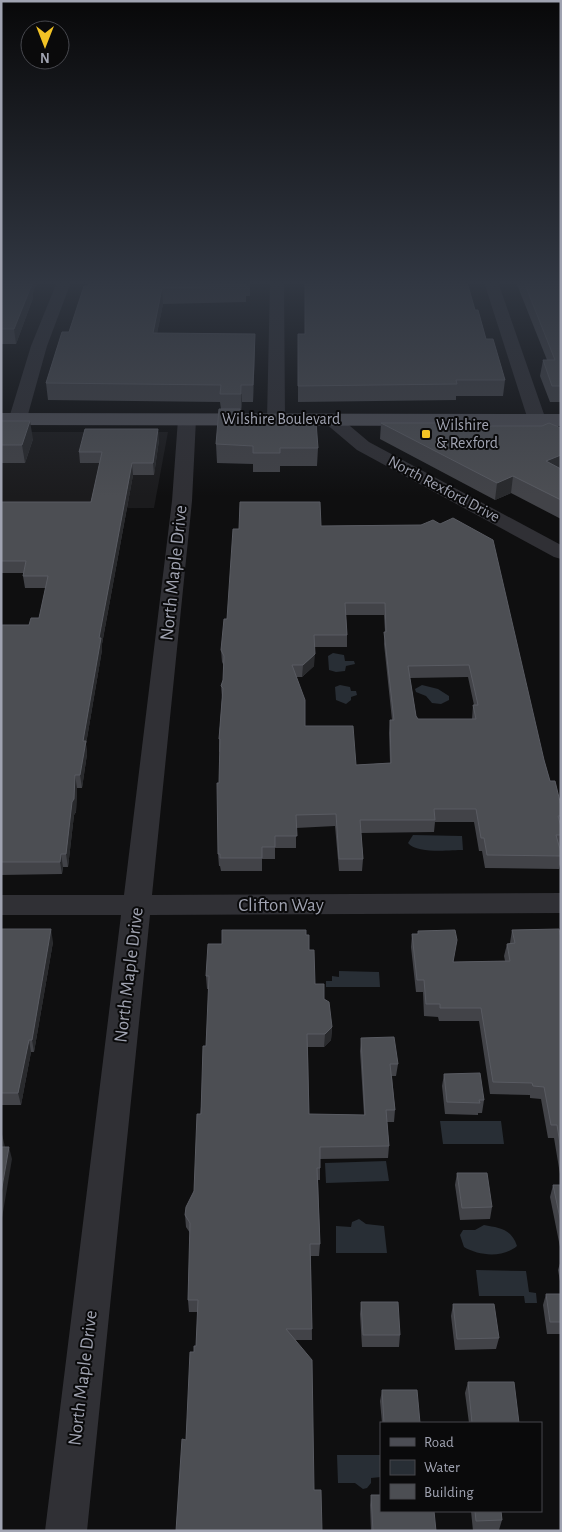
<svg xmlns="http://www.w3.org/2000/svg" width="562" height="1532" viewBox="0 0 562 1532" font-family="'Alegreya Sans',sans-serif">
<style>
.built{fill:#1b1b1d}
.water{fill:#282e35}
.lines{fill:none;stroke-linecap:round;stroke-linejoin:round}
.street{fill:#303035;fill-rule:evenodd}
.primary{fill:#4c4d54;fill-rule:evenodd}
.wall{fill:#424348;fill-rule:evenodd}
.shaded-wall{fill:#292a2d}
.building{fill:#4c4e53;stroke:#595b62;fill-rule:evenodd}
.poi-dot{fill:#f2c325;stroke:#0a0a0b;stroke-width:2}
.labels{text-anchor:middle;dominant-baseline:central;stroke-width:4;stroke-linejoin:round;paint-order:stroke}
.far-street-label{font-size:16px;fill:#a0a3b1;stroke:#0a0a0b}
.far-poi-label{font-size:16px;fill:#a0a3b1;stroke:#0a0a0b;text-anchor:start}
.street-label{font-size:19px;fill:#a0a3b1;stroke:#0a0a0b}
</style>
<rect width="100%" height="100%" fill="#0f0f10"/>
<path class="built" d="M1,432H168L154,508L1,509Z"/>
<path class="water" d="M333,653L344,655L345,661H354L355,664L346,666L345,671L336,672L329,670L328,656Z
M340,685L350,687L351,691H356L357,695L351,697V700L346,704L336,700L335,687Z
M422,685L438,689L449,696V700L441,704L432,703L426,696L416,692L415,689Z
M413,835L462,836L463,850C450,850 417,854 408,843Z
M339,971L379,972L380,987H326V981H332V976L339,977Z
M440,1121H501L504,1144H443Z
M386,1161L389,1181L326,1183L325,1163Z
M359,1219L366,1224L384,1226L387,1253H336V1226L351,1227L352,1222Z
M484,1225C499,1228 511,1228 517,1246C503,1258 479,1256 464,1247L460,1235L463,1230H475Z
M476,1270L526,1271L529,1292L536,1293L537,1303H525L524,1296H479Z
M337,1455H381V1477L371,1478V1483L367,1488L363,1489L355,1483H338Z"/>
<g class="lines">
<path class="street" d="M57,282H71L47,346L27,418L24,422L18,423L12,422L9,418L31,346Z
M270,282H284L285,419L282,423L276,424L270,423L267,419Z
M484,282H498L546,420L543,424L537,425L531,424L528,420Z
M187,414L193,415L196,419L192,501L152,895L561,893V913L150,915L87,1531H45L121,915H1V895H124L172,501L178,419L181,415Z
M331,414L337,415L369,442L561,545V559L554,557L357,450L325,423L322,419L325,415Z"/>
<path class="primary" d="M1,413L561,414V426L1,425Z"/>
</g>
<path class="wall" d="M1,282L33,293V298L16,344H1Z
M89,282H250V296H246V302L163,304L157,333L255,350L253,402H242L241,412H240V424L318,448L317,466H280V472H253V464L217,463L216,444L221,409L220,402L48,400L46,383L69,332Z
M516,282H561V402H550L540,376L543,360H547Z
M475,310L486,339L505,380L503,396H456V400L298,402V334H305Z
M1,421L33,439L25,463H1Z
M381,423L561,428V519L511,493L495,500L380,439Z
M159,440L154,475H133L102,644V650L86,744L87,754L82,788H77L76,812L74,815L68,867H63L62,874L1,875V625H29L39,618L46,588H25L23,576L24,573H1V502H91L100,463H80L79,452Z
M421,525L544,760L550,781L561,806L560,824L561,827V846L560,847H559L561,853V860L559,869L485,868L482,851H479L474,822H435L434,832L361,833L363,859L362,871H339L335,826L296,828V848H275V859H262V871H221L220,866H219L218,854L220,752H219V739L222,698L221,686L223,680L224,666L222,662L221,650L227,619L321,526ZM346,615H384L385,632L384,644L392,720H390L389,733L390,763L356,765L305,726L296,677H302L314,666V647H347V635ZM468,677L474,705H473L472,719H418L416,716L410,678Z
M1,929L53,942L34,1052H31L21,1105H1Z
M512,930L561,938V1180L554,1138H548L541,1099L530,1098V1095L490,1094L479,1021H439L438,1017L424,1016L423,992H416L411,947L412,934H418V931L454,962L505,961L504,956L507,944L510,943Z
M306,935L315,984L324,999L332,1027L331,1040L324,1047H308L309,1114L364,1115L360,1051L361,1038L398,1064L396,1076H392L395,1110L394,1122H387L389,1146L388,1158L320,1159V1180H318L320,1244L319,1256H311L312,1340H295L314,1490L322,1531L186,1440L194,1352L196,1346L198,1312H189L188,1300L190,1233L186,1227L185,1215L194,1191L206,1046L209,989H207L206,976L222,944Z
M444,1074L484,1100L482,1113H478V1115L445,1114L442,1086Z
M457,1173L492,1207L490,1219L460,1220L455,1185Z
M553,1185H561V1252L550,1197Z
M561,1260V1287L558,1270Z
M546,1294H561V1334H547L543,1305Z
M361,1302L400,1335L399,1347H362L360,1314Z
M453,1304L499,1338L496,1349L455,1350L451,1316Z
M468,1382L519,1423H469L465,1393Z
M382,1390L420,1423H382L380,1401Z
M371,1495L436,1531H371L370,1505Z
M471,1511H501L502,1520L499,1530L473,1531Z"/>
<path class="shaded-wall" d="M30,282H38L33,293V298L16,344L14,329Z
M162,288L163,304L154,349L153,333Z
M255,334V350L253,402V385Z
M241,385L242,402L241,412Z
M30,421L33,439L25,463L22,445Z
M158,429L159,440L154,475L153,463Z
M561,455V470L546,461Z
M132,463L133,475L102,644V650L86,744L87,754L82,788L80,775L83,741L99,638Z
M513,476L511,493L495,500L497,483Z
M315,654L314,666L302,677L303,665Z
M75,775L77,788L76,812L74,815L68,867L66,854Z
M61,854L63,867L62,874L60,862Z
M51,929L53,942L34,1052L32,1040Z
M332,1027L331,1040L324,1047L325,1034Z
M29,1040L31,1052L21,1105L18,1093Z
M2,1134L5,1147L1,1152V1137Z
M9,1147L12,1159L1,1224V1193Z"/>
<path class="building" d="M1,282H30L32,284L14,329H1Z
M89,282H246V286L162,288L153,333L255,334L253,385H241V394H220L221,385L46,383L62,332H69L84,286H88Z
M305,282H467L475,310H478L486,339H493L505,380H456L457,384L298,386V334H305Z
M524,282H561V386H552L543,360H555Z
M219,409H240L239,424H295V422H316L318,448H280V453H253V446L216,444Z
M1,421H30L22,445H1Z
M381,423H449L454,426H542L549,423L561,428V455L546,461L561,469V500L513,476L497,483Z
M85,429H158L153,463H132L99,638H101L83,741H86L80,775H75L74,799L72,802L66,854H61L60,862H1V625H29L31,618H39L48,576H23L26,561H1V502H91L102,452H79Z
M240,502H320L321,526L421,525L433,520L440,524L453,518L493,540L544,760L550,781H555L561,806V816H558L561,827V835H556L561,853V856L487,855L484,838H481L476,809H434L435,820H360L363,859H339L336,814L296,815L297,836H275V847H262V858H220V854H218L217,783H219L220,739H219L223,688L221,686L223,680L224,656L221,650L224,619H227L233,529H239ZM345,603H385L386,632H384L394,720H390L391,763L356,765L353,726H305V700L292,665H303L315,654L314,635H347ZM469,665L478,705H473L476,719H418L416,716L408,666Z
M1,929H51L32,1040H29L18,1093H1Z
M559,929L561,938V1150L557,1125H551L544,1087L533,1086L532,1083L493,1082L481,1008H440V1004H426L424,980H417L412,934H418V931L455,930L457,940L453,962L510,961L507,944L515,943L512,930Z
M222,930H306V935H309V950H314L315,984H324V999L329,1002L332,1027L325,1034H307L309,1114L365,1115L361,1038L394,1037L398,1064H390L395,1110H386L389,1146L320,1147V1168H317L320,1244H310L312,1329H286L312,1360L314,1490H321L322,1531H176L182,1439L186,1440L190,1352H194V1346H196L198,1300H188L190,1223L185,1215L186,1207L194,1191L197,1114H201L203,1046H206L209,976H206L208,944H222Z
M480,1073L484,1100H479L480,1103L447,1102L444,1074Z
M1,1147H9L1,1193Z
M457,1173H487L492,1207L462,1208Z
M553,1185H561V1223Z
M546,1294H561V1322H550Z
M361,1302H398L400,1335H363Z
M453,1304H494L499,1338L457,1339Z
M468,1382H514L519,1423H472Z
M382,1390H417L420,1423H384Z
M371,1495H381V1511H434L436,1531H373Z
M475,1511H501L502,1520L476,1521Z"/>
<linearGradient id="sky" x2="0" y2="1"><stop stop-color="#080809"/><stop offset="0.57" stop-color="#313742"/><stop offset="1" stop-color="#313742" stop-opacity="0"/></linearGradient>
<rect width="562" height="496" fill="url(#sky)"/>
<rect class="poi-dot" x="421" y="429" width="10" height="10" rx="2.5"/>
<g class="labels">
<g class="far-street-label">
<text x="281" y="419">Wilshire Boulevard</text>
<text transform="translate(444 489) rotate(28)">North Rexford Drive</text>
</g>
<g class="far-poi-label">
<text x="436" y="425">Wilshire<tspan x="436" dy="18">&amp; Rexford</tspan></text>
</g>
<g class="street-label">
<text transform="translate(174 573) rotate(-84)">North Maple Drive</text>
<text x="281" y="905">Clifton Way</text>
<text transform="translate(129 975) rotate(-83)">North Maple Drive</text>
<text transform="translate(83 1378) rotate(-83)">North Maple Drive</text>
</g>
</g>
<rect width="562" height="1532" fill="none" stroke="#a0a3b1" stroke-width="5"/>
<rect x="380" y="1422" width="162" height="90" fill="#0a0a0b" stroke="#46474d"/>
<rect x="390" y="1438" width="25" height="8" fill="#4c4d54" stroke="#46474d"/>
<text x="424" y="1447" font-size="15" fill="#a0a3b1">Road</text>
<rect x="390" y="1460" width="25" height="15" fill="#282e35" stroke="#46474d"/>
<text x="424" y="1472" font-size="15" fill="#a0a3b1">Water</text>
<rect x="390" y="1484" width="25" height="15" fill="#4c4e53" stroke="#46474d"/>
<text x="424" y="1497" font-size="15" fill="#a0a3b1">Building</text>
<g transform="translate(45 45) rotate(180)"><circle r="24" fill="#0a0a0b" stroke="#46474d"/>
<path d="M0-4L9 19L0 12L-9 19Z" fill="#f2c325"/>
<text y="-8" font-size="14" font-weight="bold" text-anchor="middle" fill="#a0a3b1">N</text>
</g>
</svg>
